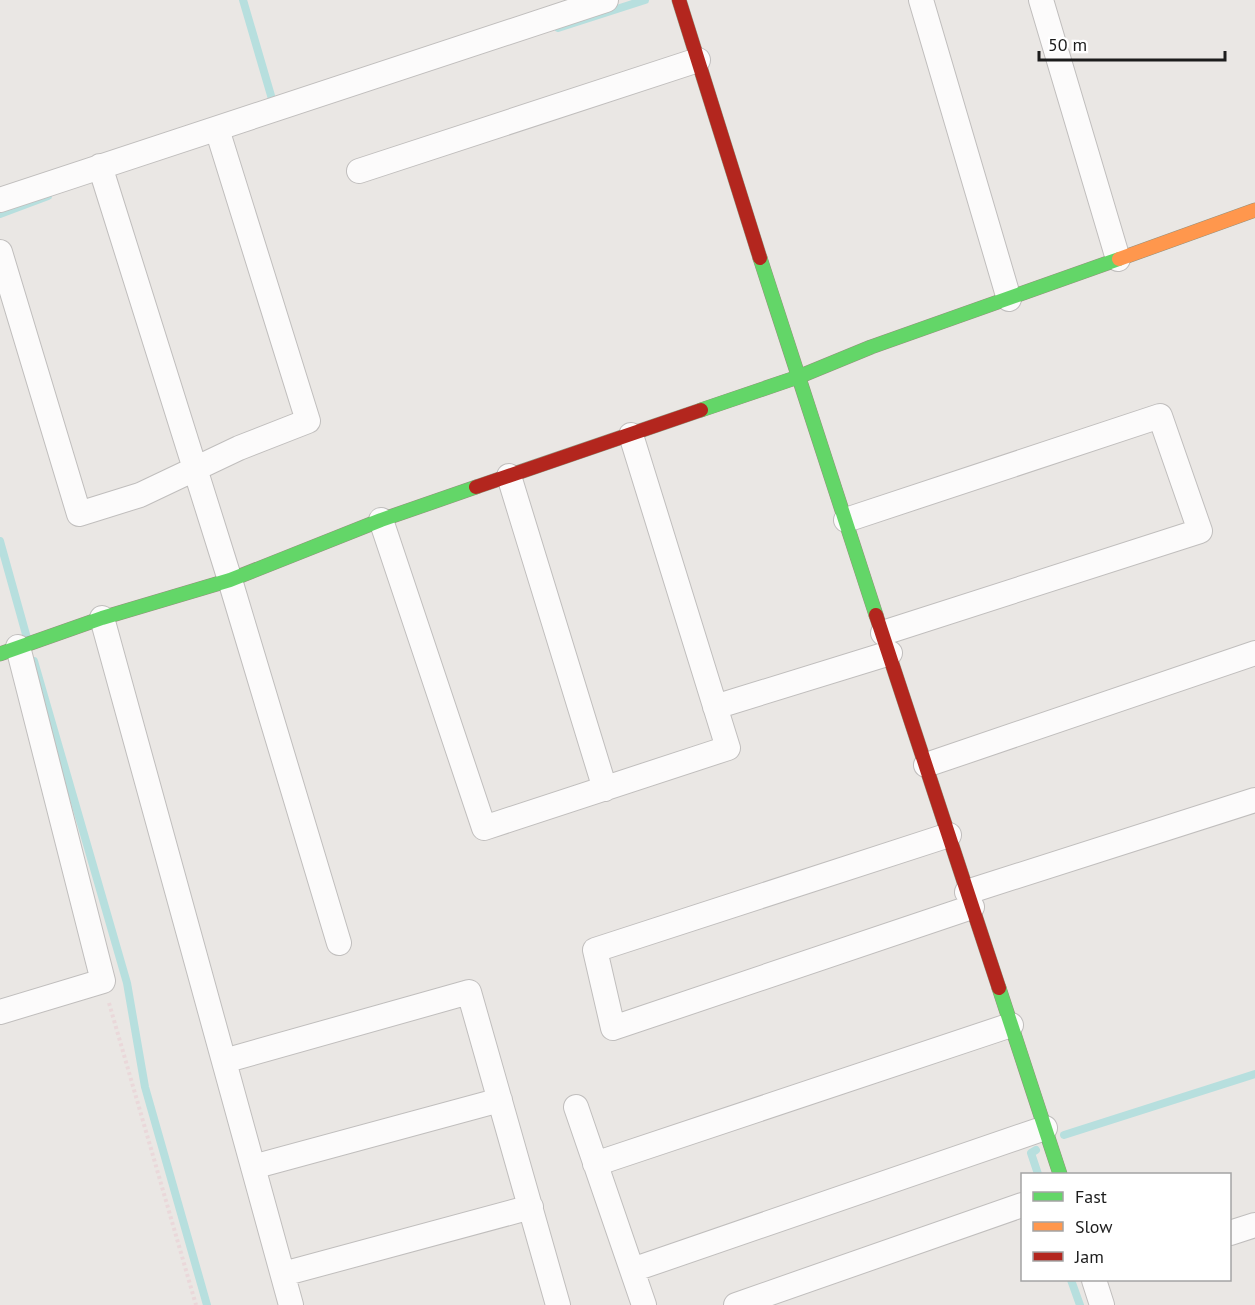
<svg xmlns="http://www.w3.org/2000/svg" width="1255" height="1305" viewBox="0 0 1255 1305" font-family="'PT Sans',sans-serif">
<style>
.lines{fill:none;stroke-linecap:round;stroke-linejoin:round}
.stream{stroke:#b7dfde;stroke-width:8}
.street-casing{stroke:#c0bebd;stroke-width:26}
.fast-casing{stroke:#94907c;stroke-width:15}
.slow-casing{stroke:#94907c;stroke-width:15}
.jam-casing{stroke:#94907c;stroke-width:15}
.path{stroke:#ead8da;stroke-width:4;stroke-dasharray:3 3;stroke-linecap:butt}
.street{stroke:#fcfbfb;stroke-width:24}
.fast{stroke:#63d668;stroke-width:14}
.slow{stroke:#ff974d;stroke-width:14}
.jam{stroke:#b3261e;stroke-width:14}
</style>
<rect width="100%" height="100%" fill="#eae7e4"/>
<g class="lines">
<path class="stream" d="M243,0L272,99
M558,28L645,0
M0,214L48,196
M0,541L27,638
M34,661L127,983L145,1087L207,1305
M1064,1135L1255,1074
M1036,1150L1031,1153L1038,1174
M1071,1280L1080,1305"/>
<g class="street-casing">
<path id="street" d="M921,0L1009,299
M1041,0L1118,259
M100,166L230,580L339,943
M359,171L698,60
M0,200L606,0
M0,252L79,514L140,495L239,448L308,421L217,129
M509,476L605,789
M381,520L484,828L728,748L631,435
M846,520L1160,416L1200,531L883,633
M102,618L291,1305
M715,707L890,653
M926,765L1255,653
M949,835L595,950L613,1028L972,907
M967,892L1255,800
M0,1012L103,981L18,647
M224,1061L469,992L558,1305
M576,1107L644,1305
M595,1164L1011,1025
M253,1167L500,1100
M1230,1233L1255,1225
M632,1270L1045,1128
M283,1274L531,1207
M1094,1280L1102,1305
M736,1305L1022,1205"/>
</g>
<g class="fast-casing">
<path id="fast" d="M760,258L876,615
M701,410L798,377L871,347L1119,259
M0,654L102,618L230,580L381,520L476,487
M999,988L1060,1174"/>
</g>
<g class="slow-casing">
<path id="slow" d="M1119,259L1255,210"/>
</g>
<g class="jam-casing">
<path id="jam" d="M679,0L760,258
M476,487L701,410
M876,615L999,988"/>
</g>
<path class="path" d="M109,1003L196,1305"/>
<use href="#street" class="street"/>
<use href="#fast" class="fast"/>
<use href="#slow" class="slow"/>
<use href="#jam" class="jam"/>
</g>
<rect x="1021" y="1173" width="210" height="108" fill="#ffffff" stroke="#a4a4a4" stroke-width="1.5"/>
<rect x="1033" y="1192" width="30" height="9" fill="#63d668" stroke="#a4a4a4" stroke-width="1.5"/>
<text x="1075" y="1203" font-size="18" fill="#1c1c1c">Fast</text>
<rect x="1033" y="1222" width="30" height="9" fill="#ff974d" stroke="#a4a4a4" stroke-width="1.5"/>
<text x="1075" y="1233" font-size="18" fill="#1c1c1c">Slow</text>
<rect x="1033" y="1252" width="30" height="9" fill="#b3261e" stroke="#a4a4a4" stroke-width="1.5"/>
<text x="1075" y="1263" font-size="18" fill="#1c1c1c">Jam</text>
<path d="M1039 51v9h186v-9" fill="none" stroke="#1c1c1c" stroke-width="3"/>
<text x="1048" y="51" font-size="18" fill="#1c1c1c" stroke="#ffffff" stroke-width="4.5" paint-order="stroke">50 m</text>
</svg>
